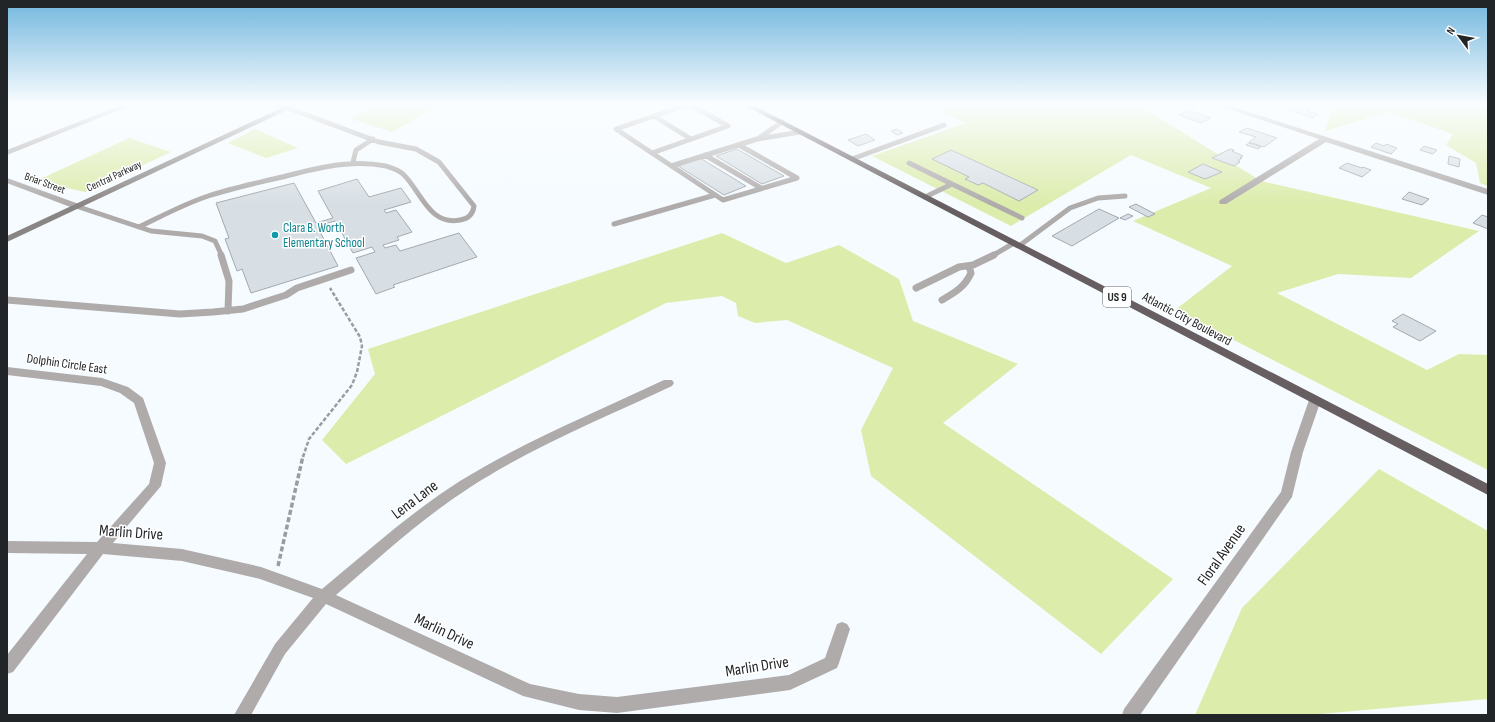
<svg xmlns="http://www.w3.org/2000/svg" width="1495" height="722" viewBox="0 0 1495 722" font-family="'Sofia Sans Condensed',sans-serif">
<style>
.green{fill:#dcecab}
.building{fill:#d8dfe4;stroke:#a3a9ae}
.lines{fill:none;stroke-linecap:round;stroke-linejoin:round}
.path-far1{stroke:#989da0;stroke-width:2.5;stroke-dasharray:4 2;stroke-linecap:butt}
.path{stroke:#989da0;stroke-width:3.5;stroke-dasharray:5 2.5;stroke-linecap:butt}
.service-far1{stroke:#afabab;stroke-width:5}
.service{stroke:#afabab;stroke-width:7}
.minor{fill:#afabab;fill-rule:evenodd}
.secondary{fill:#8a8585;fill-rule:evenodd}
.trunk{fill:#665e60;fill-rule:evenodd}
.culture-dot{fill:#0f9aa8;stroke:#fff;stroke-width:1.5}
.labels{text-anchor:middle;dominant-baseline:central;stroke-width:3;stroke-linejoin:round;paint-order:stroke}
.far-street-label{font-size:11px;fill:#222527;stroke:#fff}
.shield{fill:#fff;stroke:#646668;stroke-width:1}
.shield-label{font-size:12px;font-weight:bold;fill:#222527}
.culture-label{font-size:13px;fill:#0d838f;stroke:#fff;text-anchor:start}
.street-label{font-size:13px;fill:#222527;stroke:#fff}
.near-street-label{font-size:16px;fill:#222527;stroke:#fff}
</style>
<rect width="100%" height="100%" fill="#f5fbff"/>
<path class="green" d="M381,104H441L392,132L351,119Z
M972,104H1137L1261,181L1479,231L1411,278L1338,274L1277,293L1427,370L1459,354L1488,355V470L1175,310L1232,266L1133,221L1211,188L1131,155L1011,226L872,156L966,123L936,110Z
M1334,104H1488V186L1480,183L1476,163L1446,145L1453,134L1388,112L1325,131Z
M255,129L298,148L266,158L228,143Z
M129,138L171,152L85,192L36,181Z
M722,233L786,263L839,245L899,279L913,321L1018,364L943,423L1173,579L1101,654L871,476L861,430L893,368L787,320L755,323L738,316L736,303L722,296L666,303L346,464L322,440L375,374L368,349Z
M1379,469L1488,531V699L1309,715H1195L1242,608Z"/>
<path class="building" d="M1292,105L1309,110L1307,111L1318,114L1313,118L1286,109Z
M1189,110L1211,118L1201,123L1179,115Z
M1247,128L1277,138L1264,147L1249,142L1256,137L1239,132Z
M897,129L903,133L897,135L891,131Z
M866,134L875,140L858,146L848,140Z
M1249,143L1261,147L1258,149L1246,145Z
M1376,143L1384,146L1386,144L1397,148L1391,154L1371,147Z
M1424,146L1437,150L1433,154L1420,150Z
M737,149L784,176L762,184L716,156Z
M1230,149L1234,150L1232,151L1243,156L1240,158H1242L1238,161L1240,162L1234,166L1212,158Z
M951,150L1038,190L1019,201L983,183L978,185L965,179L969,177L932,159Z
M1449,156L1460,159L1459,167L1448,164Z
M700,158L746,186L724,195L678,166Z
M1347,163L1362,168L1363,167L1371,170L1362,177L1339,168Z
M1203,164L1222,172L1205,179L1188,172Z
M357,179L369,197L401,188L411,202L384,210L386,213L396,210L412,232L397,237L399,240L383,245L385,248L396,245L400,251L459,233L477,257L393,285L395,287L376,294L356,258L375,252L372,247L353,253L335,221L317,226L338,266L251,293L242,269L237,271L225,239L229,238L216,203L294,183L316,223L333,218L318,191Z
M1409,192L1429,199L1422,205L1402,199Z
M1136,204L1155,214L1148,217L1129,207Z
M1099,209L1119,218L1072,246L1052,236Z
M1128,214L1133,216L1125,220L1120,218Z
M1482,215L1488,217V229L1473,223Z
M1403,314L1436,331L1420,341L1393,327L1398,324L1392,321Z"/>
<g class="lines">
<path class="path-far1" d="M303,457L309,439L352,385L357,372L362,346L360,337L330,288"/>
<path class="path" d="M278,566L303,456"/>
<path class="service-far1" d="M689,104L728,126L652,153L616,129Z
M595,105L599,104
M654,116L691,139
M759,138L782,122
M652,153L723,200L797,178L739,145
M705,155L761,188
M852,159L944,125
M353,162L356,150L373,139
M909,163L952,184L925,197
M671,166L757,139L800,132
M952,184L1022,218
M76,206L151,231L202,236L215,241L222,256
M614,224L715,195
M139,227C162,216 184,204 208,196C232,188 257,183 282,177C318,168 350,159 386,166C392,168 399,170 403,174C421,191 429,226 460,220C468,219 473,214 474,206L439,162L416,149L379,142L288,108
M1019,246L1070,208L1098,198L1125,196
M992,256L1014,243"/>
<path class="service" d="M221,255L229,281L228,311
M916,288L959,267L973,265L994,255
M7,300L180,314L213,312L243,309L286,295L297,288L351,270
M942,300C954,293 965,287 971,273L969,266"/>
<path class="minor" d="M124,104H134L7,155V150Z
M269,104H281L292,108L288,110Z
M1213,104H1224L1488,189V195L1326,142L1226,204H1220L1219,202L1220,200L1319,139Z
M7,178L79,204L80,206L79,208H73L7,183Z
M7,367L102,378L128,387L143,398L166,463L161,486L113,543L182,549L261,567L322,589C367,552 411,512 460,481C525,441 596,412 664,380H672L674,383L672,386C604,418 532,447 469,488C421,519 379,558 336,595L530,684L579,694L617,697L789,675L825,658L837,624L842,622L847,624L850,629L839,663L837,668L790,690L617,713L579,710L523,696L326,604L285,654L251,715H234L275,644L313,598L260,579L182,561L103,554L13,672L7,674V655L87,554L7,553V541L97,542L149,484L154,463L134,403L120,393L101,386L7,375Z
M1315,396L1319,397L1321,400L1303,452L1292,497L1140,715H1122L1124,709L1281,492L1291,452L1309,400L1311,397Z"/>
<path class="secondary" d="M290,104H300L7,242V236Z"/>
<path class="trunk" d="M742,104H751L1488,484V495Z"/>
</g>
<linearGradient id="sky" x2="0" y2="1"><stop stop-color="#72b7de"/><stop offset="0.51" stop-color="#fafdff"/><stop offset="1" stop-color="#fafdff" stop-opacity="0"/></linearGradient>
<rect width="1495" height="205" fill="url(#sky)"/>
<circle class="culture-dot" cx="275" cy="235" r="4"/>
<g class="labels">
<g class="far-street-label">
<text transform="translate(114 176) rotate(-25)">Central Parkway</text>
<text transform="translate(45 183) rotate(20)">Briar Street</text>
</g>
<rect class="shield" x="1103" y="287" width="28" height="20" rx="3"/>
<g class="shield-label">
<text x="1117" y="297">US 9</text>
</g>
<g class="culture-label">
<text x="283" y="228">Clara B. Worth<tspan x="283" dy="15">Elementary School</tspan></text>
</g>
<g class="street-label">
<text transform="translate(1187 319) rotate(28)">Atlantic City Boulevard</text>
<text transform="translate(67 364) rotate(8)">Dolphin Circle East</text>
</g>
<g class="near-street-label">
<text transform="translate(415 500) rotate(-37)">Lena Lane</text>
<text transform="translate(131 533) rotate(4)">Marlin Drive</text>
<text transform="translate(1222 555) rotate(-55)">Floral Avenue</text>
<text transform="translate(444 632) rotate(25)">Marlin Drive</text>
<text transform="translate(757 667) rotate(-9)">Marlin Drive</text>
</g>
</g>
<rect width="1495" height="722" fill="none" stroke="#222527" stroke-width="16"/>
<g transform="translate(1459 36) rotate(302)" stroke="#ffffff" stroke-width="3" paint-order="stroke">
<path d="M0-3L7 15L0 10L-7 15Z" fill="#222527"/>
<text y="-6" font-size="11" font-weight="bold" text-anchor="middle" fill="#222527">N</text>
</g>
</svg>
